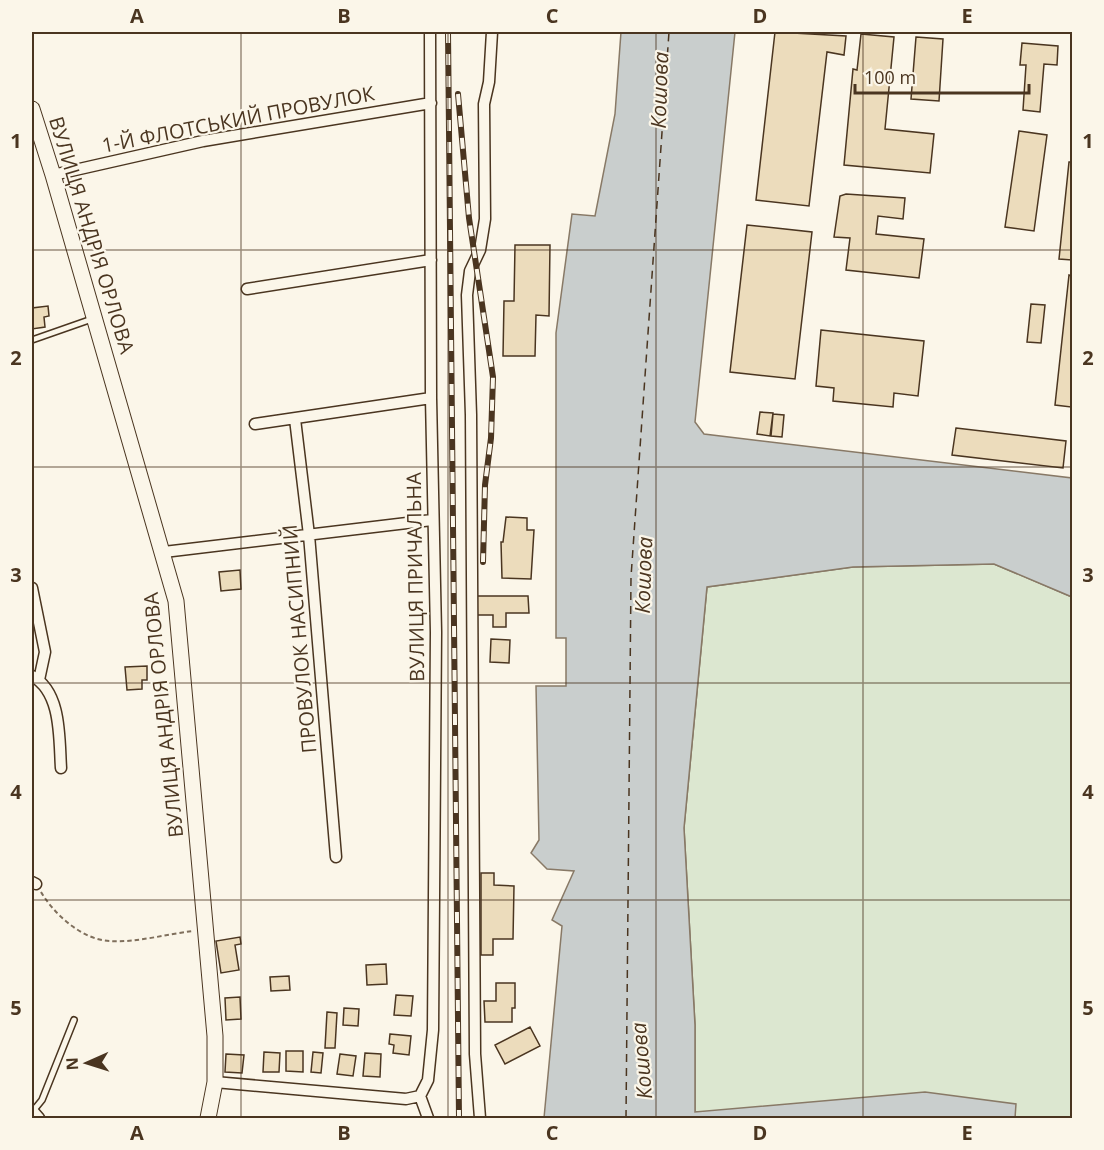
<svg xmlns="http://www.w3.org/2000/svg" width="1104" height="1150" viewBox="0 0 1104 1150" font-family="'Open Sans',sans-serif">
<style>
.green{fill:#dce7d0;stroke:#887966;stroke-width:1.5}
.water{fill:#c9cecd;stroke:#887966;stroke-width:1.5}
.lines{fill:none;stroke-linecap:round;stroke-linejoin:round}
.ferry{stroke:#4a3520;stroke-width:1.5;stroke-dasharray:8 6;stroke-linecap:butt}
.building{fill:#ecdcbc;stroke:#4a3520;stroke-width:1.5}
.lane-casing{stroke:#4a3520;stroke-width:8}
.street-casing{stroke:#4a3520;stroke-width:13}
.secondary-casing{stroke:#4a3520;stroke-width:17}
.path{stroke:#7f6f5c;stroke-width:2;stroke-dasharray:4.5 3;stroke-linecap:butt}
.lane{stroke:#fbf6e9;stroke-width:5}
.street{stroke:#fbf6e9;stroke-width:10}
.secondary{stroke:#fbf6e9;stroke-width:15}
.rail-casing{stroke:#4a3520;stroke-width:6}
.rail{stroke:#fbf6e9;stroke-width:4;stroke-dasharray:11;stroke-linecap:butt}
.grid{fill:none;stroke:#4a3520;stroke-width:1.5;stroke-opacity:0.55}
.labels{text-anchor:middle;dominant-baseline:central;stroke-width:4.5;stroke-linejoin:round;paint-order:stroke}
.street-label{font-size:20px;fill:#4a3520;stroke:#fbf6e9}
.water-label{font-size:21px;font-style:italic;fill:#4a3520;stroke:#fbf6e9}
.neatline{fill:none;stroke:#4a3520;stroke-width:2}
.grid-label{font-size:20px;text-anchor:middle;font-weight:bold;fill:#4a3520}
</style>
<rect width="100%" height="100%" fill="#fbf6e9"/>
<path class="green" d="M994,564L1072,597V1118H1015V1104L695,1112V1025L684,828L707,587L853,567Z"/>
<path class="water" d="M621,32H735L695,422L704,434L1072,478V597L994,564L853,567L707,587L684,828L695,1025V1112L925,1092L1016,1104L1015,1118H544L562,926L552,920L574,871L547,869L531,853L539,840L536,686H566V638H556V333L572,214L595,216L615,114Z"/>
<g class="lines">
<path class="ferry" d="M626,1118L631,577L669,32"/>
</g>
<path class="building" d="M775,32L846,36L844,55L827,52L809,206L756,200Z
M861,34L894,37L885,129L934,134L930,173L844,165L853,69L857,70Z
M916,37L943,39L939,101L911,99Z
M1022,43L1058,46L1057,65L1044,64L1040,112L1023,110L1026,65H1020Z
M1019,131L1047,135L1034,231L1005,227Z
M1069,162H1072V260L1059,259Z
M846,194L905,198L903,219L878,216L876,234L924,239L919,278L846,270L850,238L834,237L840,196Z
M747,225L812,232L795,379L730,372Z
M515,245H550L549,316L536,315L535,356H503L504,301H514Z
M1069,275L1072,276L1071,407L1055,405Z
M1031,304L1045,305L1041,343L1027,342Z
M48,306L49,316L44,317L45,327L32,329V308Z
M821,330L924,341L918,396L894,393L893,407L833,401L834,388L816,386Z
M760,412L773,413L770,436L757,434Z
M773,414L784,415L782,437L771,436Z
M956,428L1066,441L1063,468L952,455Z
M506,517L527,518V530H534L531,579L502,578L501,542H503Z
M240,570L241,589L221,591L219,572Z
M476,596H528L529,613H506V627H493V615H476Z
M491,639L510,640L509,663L490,662Z
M147,666V680H142V689L127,690L125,667Z
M481,873H494V885L514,886L513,939H493V955H481Z
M240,937L241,944L235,945L239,970L221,973L216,941Z
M386,964L387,984L367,985L366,965Z
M289,976L290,990L271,991L270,977Z
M496,983H515V1008H512V1022H485L484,1001H496Z
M396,995L413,996L411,1016L394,1015Z
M240,997L241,1019L226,1020L225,998Z
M344,1008L359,1009L358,1026L343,1025Z
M327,1012L337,1013L335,1048H325Z
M530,1027L540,1046L505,1064L495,1045Z
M390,1034L411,1036L409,1055L393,1053L394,1045L389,1044Z
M286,1051H303V1072L286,1071Z
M264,1052L280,1053L279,1072H263Z
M313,1052L323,1053L321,1073L311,1072Z
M365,1053L381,1054L380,1077L363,1076Z
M226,1054L244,1055L242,1073L225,1072Z
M340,1054L356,1056L353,1076L337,1074Z"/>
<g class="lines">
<g class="lane-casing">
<path id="lane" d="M32,340L92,319
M33,1111L42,1100L74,1020"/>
</g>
<g class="street-casing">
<path id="street" d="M53,175L203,141L431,103
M247,289L431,260
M295,419L309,535L336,857
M255,424L431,398
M164,552L432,520
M32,588L45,652L39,680
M32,676C62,692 59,739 61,768
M32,882L36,884
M215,1082L406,1099L420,1096
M32,1110L39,1118
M428,1118L420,1096L428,1080L433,1030L436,632L431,398L430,32
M480,1118L475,1054L471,415L467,295L470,271L480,250L485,219L484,104L489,82L492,32"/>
</g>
<g class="secondary-casing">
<path id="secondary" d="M32,109L53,175L176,601L215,1036V1082L208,1118"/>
</g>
<path class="path" d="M41,892C54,914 82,940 110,941C134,943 168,934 193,931"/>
<use href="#lane" class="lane"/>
<use href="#street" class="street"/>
<use href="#secondary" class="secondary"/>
<g class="rail-casing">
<path id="rail" d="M448,32L459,1118
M458,94L469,218L493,377L491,438L485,485L483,562"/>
</g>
<use href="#rail" class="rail"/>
</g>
<path class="grid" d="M241,32V1118M448,32V1118M656,32V1118M863,32V1118M32,250H1072M32,467H1072M32,683H1072M32,900H1072"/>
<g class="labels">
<g class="street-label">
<text transform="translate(238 119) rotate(-11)">1-Й ФЛОТСЬКИЙ ПРОВУЛОК</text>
<text transform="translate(92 235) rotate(73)">ВУЛИЦЯ АНДРІЯ ОРЛОВА</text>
<text transform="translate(415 577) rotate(-91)">ВУЛИЦЯ ПРИЧАЛЬНА</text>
<text transform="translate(299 639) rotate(-95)">ПРОВУЛОК НАСИПНИЙ</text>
<text transform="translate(163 715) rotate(-96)">ВУЛИЦЯ АНДРІЯ ОРЛОВА</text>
</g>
<g class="water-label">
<text transform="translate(659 90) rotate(-88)">Кошова</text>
<text transform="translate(643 575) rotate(-88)">Кошова</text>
<text transform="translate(641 1061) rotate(-95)">Кошова</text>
</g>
</g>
<rect width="1104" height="1150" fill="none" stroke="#fbf6e9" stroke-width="66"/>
<g transform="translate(87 1063) rotate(267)" stroke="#fbf6e9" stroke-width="4.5" paint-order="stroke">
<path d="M0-4.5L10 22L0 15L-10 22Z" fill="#4a3520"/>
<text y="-9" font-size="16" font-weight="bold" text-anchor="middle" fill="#4a3520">N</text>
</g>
<path d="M855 84v9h174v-9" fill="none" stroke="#4a3520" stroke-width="3"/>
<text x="864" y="84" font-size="18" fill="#4a3520" stroke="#fbf6e9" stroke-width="4.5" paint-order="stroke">100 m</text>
<rect x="33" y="33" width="1038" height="1084" class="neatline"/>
<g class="grid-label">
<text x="137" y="23">A</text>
<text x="344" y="23">B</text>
<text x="552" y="23">C</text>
<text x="760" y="23">D</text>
<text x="967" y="23">E</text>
<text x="16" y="148">1</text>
<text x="1088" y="148">1</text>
<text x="16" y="365">2</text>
<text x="1088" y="365">2</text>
<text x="16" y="582">3</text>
<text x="1088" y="582">3</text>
<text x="16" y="799">4</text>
<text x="1088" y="799">4</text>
<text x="16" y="1015">5</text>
<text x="1088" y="1015">5</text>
<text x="137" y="1140">A</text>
<text x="344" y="1140">B</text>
<text x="552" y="1140">C</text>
<text x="760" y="1140">D</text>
<text x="967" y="1140">E</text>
</g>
</svg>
